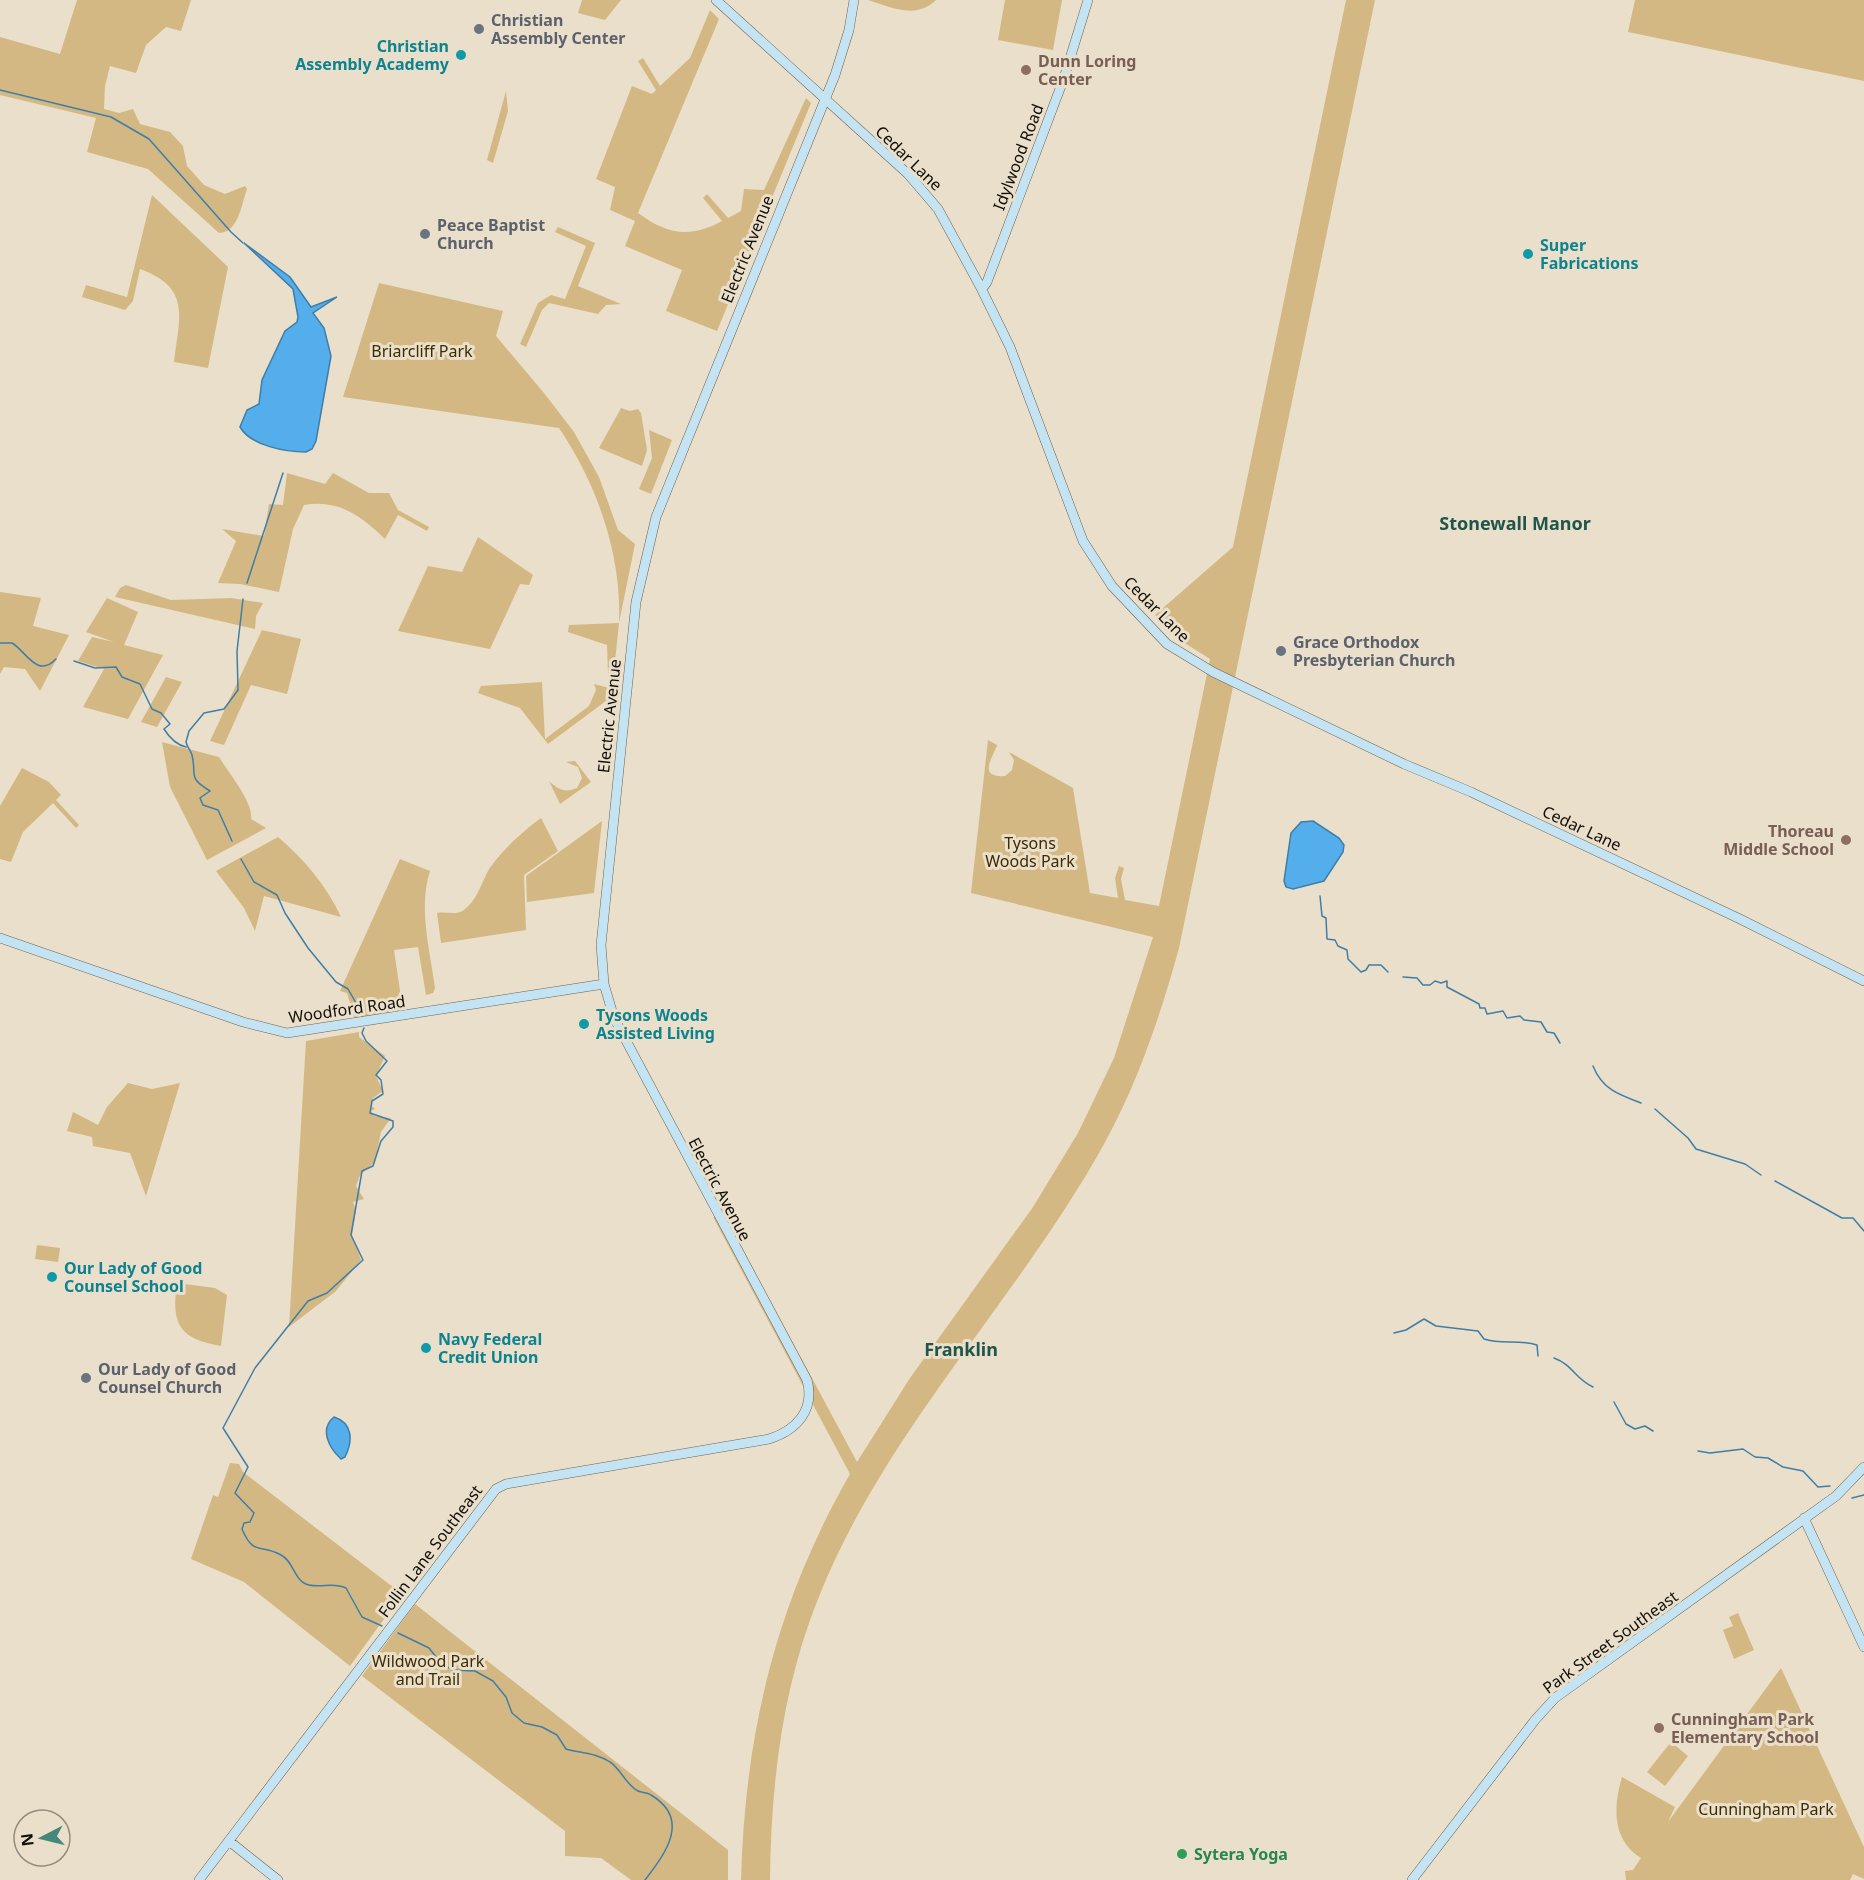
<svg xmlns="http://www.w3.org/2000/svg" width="1864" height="1880" viewBox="0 0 1864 1880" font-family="'Noto Sans',sans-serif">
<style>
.green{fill:#d4b883}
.water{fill:#53aeeb;stroke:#3f7ea7;stroke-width:1.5}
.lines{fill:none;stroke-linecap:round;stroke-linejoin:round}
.stream{stroke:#3f7ea7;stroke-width:1.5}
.secondary-casing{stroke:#6d6351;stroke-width:10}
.secondary{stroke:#c4e4f3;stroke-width:9}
.worship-dot{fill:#6b7280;stroke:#eadfca;stroke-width:2}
.culture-dot{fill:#0f9aa8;stroke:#eadfca;stroke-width:2}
.education-dot{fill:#8d6e63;stroke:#eadfca;stroke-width:2}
.leisure-dot{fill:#2e9e5b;stroke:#eadfca;stroke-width:2}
.labels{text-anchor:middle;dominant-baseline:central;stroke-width:6;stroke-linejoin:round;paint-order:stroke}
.worship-label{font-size:16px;font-weight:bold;fill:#5b616d;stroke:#eadfca;text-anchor:start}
.culture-label{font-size:16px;font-weight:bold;fill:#0d838f;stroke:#eadfca;text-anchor:start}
.education-label{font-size:16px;font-weight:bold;fill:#785e54;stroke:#eadfca;text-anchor:start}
.street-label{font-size:16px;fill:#110e07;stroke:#eadfca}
.park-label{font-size:16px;fill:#3d2b00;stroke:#eadfca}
.leisure-label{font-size:16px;font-weight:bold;fill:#27864d;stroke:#eadfca;text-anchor:start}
.neighbourhood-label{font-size:18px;font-weight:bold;fill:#1f554a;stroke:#eadfca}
</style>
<rect width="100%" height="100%" fill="#eadfca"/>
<path class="green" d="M77,0H191L181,31L166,27L146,45L136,73L110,66L105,86L104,109L119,113L133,109L140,124L170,132L183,146L187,166L204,185L225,194L245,186L247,189C241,205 239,232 219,233L148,169L87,152L96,118L0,95V37L60,54Z
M582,0H621L605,20L578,13Z
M868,0H936C916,20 891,7 868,0Z
M1005,0H1062L1053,50L998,40Z
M1346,0H1375L1179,948C1159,1021 1134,1094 1095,1160C1008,1310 882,1437 818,1599C782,1689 771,1784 770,1880H741C745,1732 776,1603 850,1474L713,1217L725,1216L857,1462L910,1378L1033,1207L1078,1133L1114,1058L1153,937L971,893L988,740L997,745C994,756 976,778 1005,776L1012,770L1014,760L1009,752L1073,788L1090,893L1118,898L1115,878L1119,866L1124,868L1121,879L1125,900L1159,906L1210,659L1183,642L1155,615L1233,547Z
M1635,0H1864V81L1628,32Z
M710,10L719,19L638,213C667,234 689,239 722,221L703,198L707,194L728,218L741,211L744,189L764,190L806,98L811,103L717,331L666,311L682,270L625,246L635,221L610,210L615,187L596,179L632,86L652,94L656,90L638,61L643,58L660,86L690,58Z
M506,91L508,111L493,163L487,160Z
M152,195L228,267L208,368L174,362C179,317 192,288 140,269L133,301L125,310L82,297L86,285L127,297Z
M558,227L595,243L578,286L621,304L606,305L598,314L549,303L542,310L526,347L520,344L538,303L551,295L565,299L586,246L555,232Z
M379,283L503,311L496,336L544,393L574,432L599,477L618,530L635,544L619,623L614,671L608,673L607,645L568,632L569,625L619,623C622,555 597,484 559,428L343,397Z
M621,408L630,411L638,409L641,413L647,450L642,466L599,448Z
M649,430L672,440L651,494L639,489L652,458Z
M287,473L325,484L333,473L369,493H389L398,510L429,527L427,531L398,515L385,539C361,516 339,499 304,505L293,529L279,592L240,584L218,583L236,541L222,529L264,536L269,504L283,505Z
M478,537L533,575L529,585L520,584L490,649L398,631L428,566L462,572Z
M126,585L171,600L231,598L263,603L256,616L255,629L115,597L120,588Z
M0,592L41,598L33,626L69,635L40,691L25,669L4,667L0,674Z
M107,598L138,612L124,645L163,655L128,719L83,707L104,669L78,661L92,637L114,642L86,632Z
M262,630L301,639L287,694L251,685L224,745L210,741Z
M166,677L182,682L157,727L141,722Z
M542,682L545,739L589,706L596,690L594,684L609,688L614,695L548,744L520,708L478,693L481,686Z
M162,742L219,757C228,772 254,803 251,819L266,828L207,860L170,787Z
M575,761L591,782L560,804L549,781C559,790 565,793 577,788L582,778L578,767L566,762Z
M22,768L49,782L61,795L56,800L79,825L76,828L53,803L23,832L11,862L0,859V806Z
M541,818L558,851L524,875L526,930L441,943L437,913C446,911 455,916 464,910C477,900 481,884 488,871C499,853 524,830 541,818Z
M602,821L594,893L527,902L526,876Z
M278,837C305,860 326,885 341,917L264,896L255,931L244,908L216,871Z
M400,859L430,871C418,908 430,950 435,988L433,993L426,995L418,947L394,950L403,1011L355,1019L347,993L340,991Z
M359,1032V1037L385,1056L376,1076L383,1091L373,1098L372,1106L375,1109L371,1111L374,1116L391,1118L381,1132L375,1162L360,1175L356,1186L364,1199L353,1202L356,1210L352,1235L361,1260L336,1291L289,1327L306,1041Z
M128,1083L152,1089L180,1083L146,1196L130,1153L93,1146L92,1137L67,1131L73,1112L98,1125L107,1107Z
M37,1245L60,1248L58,1262L35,1259Z
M177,1283L215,1288L227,1295L221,1346C179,1339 171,1324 177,1283Z
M230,1463L239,1464L243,1472L402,1594L350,1666L244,1582L191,1559L213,1495L218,1497Z
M415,1604L728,1850V1880H631L601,1858L565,1856V1831L362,1676Z
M1738,1613L1754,1650L1734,1659L1723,1630L1733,1626L1729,1617Z
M1781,1668L1864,1847V1879L1853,1874L1850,1880H1626L1625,1871L1633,1870L1641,1858C1612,1840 1613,1807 1622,1777L1675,1807L1668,1822Z
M1671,1742L1688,1756L1665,1786L1647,1772Z"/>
<path class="water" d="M244,243L290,277L311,307L337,297L313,313L324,328L331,356L316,441L312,449L306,452C286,452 251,446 240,427L247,410L259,404L262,380L285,331L297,322L298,317L293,289Z
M1313,821L1339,838L1344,845L1343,852L1324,881L1293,889L1286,887L1284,881L1291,833L1301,822Z
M334,1417C353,1423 353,1441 345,1457L341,1459C329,1448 319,1429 334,1417Z"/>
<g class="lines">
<path class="stream" d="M0,90L111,117L149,139L231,232L243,243
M247,583L283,473
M0,643H12C26,651 37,679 56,659
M74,661L95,668L116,667L122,677L140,684L152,709L161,713L170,724L164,729C169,737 177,745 186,747
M232,841L218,810L203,805L200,798L210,791C187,777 197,776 192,755C191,751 187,747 186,742L189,731L204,713L224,709L238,690L237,651L243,599
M241,859L254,882L277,895L285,913L308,948L336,982L348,989L363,1015
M1320,896L1322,916L1326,918L1327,939L1335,940L1338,946L1347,950L1348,959L1361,972L1366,970L1369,965H1381L1388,972
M1403,977L1417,978L1423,985H1430L1435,981L1441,983L1447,981V987L1479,1004L1480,1008H1485L1487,1014L1503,1011L1507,1018L1520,1016L1524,1020L1541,1022L1547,1032L1554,1033L1560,1043
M364,1028L362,1033L366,1041L387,1061L376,1075L381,1080L383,1094L372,1101L370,1113L393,1121V1127L381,1141L373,1166L362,1171L351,1235L363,1260L327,1293L308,1301L255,1368L223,1428L248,1467L235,1493L254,1513L250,1522L244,1523L242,1529C254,1557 260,1543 281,1555C294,1561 294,1582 309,1585C322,1588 333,1582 346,1588L362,1617L382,1626
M1593,1066C1602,1089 1619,1095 1641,1103
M1655,1109L1688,1138L1696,1149L1745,1164L1761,1175
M1775,1181L1842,1218H1853L1864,1231
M1394,1333L1406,1330L1424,1319L1436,1326L1478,1331L1484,1339C1501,1345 1519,1339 1537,1345L1538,1356
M1554,1358C1573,1365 1575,1379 1593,1387
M1614,1402L1626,1424L1635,1429L1645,1426L1653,1431
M1698,1451L1710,1453L1743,1449L1755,1457L1768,1458L1783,1467L1803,1471L1818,1487L1830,1486
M1852,1498L1864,1495
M398,1633L429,1648L440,1662L452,1670L475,1671L493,1681L506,1697L512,1713L524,1723L542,1727L557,1735L566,1749C580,1753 597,1753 610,1762C621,1769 626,1785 638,1791C642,1793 647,1792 651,1795C691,1819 666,1853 645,1880"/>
<g class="secondary-casing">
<path id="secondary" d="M716,0L908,174L938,209L980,286L1010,347L1083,541L1112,586L1167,644L1213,672L1404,764L1471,792L1740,919L1864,981
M982,289L987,282L1064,78L1088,0
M0,938L243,1022L287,1033L604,984
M1804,1518L1864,1647
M229,1841L278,1880
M199,1880L496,1489L506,1484L769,1439C797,1430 815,1410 807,1380L614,1018L604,984L601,945L636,602L656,517L835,75L849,30L854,0
M1412,1880L1535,1720L1555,1698L1836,1496L1864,1467"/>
</g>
<use href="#secondary" class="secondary"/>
</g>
<g class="worship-dot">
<circle cx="479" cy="29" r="6"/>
<circle cx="425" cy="234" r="6"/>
<circle cx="1281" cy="651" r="6"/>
<circle cx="86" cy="1378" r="6"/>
</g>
<g class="culture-dot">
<circle cx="461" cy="55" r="6"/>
<circle cx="1528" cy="254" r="6"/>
<circle cx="584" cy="1024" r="6"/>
<circle cx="52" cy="1277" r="6"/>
<circle cx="426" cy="1348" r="6"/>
</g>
<g class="education-dot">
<circle cx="1026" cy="70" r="6"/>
<circle cx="1846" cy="840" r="6"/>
<circle cx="1659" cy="1728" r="6"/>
</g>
<circle class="leisure-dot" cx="1182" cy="1854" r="6"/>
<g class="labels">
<g class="worship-label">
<text x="491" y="20">Christian<tspan x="491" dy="18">Assembly Center</tspan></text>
<text x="437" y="225">Peace Baptist<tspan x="437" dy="18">Church</tspan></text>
<text x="1293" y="642">Grace Orthodox<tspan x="1293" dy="18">Presbyterian Church</tspan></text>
<text x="98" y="1369">Our Lady of Good<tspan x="98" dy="18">Counsel Church</tspan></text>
</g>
<g class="culture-label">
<text x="449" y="46" text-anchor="end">Christian<tspan x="449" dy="18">Assembly Academy</tspan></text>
<text x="1540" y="245">Super<tspan x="1540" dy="18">Fabrications</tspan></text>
<text x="596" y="1015">Tysons Woods<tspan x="596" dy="18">Assisted Living</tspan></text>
<text x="64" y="1268">Our Lady of Good<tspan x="64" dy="18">Counsel School</tspan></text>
<text x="438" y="1339">Navy Federal<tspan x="438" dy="18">Credit Union</tspan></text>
</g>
<g class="education-label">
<text x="1038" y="61">Dunn Loring<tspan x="1038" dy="18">Center</tspan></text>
<text x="1834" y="831" text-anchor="end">Thoreau<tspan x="1834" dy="18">Middle School</tspan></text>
<text x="1671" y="1719">Cunningham Park<tspan x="1671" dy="18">Elementary School</tspan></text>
</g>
<g class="street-label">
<text transform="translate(1018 157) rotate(-69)">Idylwood Road</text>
<text transform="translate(909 158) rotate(44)">Cedar Lane</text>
<text transform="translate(747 249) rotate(-68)">Electric Avenue</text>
<text transform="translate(1157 609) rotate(45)">Cedar Lane</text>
<text transform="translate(609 716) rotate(-84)">Electric Avenue</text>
<text transform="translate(1582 828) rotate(25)">Cedar Lane</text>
<text transform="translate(347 1009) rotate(-8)">Woodford Road</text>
<text transform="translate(720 1189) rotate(62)">Electric Avenue</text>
<text transform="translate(430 1551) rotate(-53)">Follin Lane Southeast</text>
<text transform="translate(1610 1642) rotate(-36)">Park Street Southeast</text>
</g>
<g class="park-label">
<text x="422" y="351">Briarcliff Park</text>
<text x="1030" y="843">Tysons<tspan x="1030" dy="18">Woods Park</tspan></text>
<text x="428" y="1661">Wildwood Park<tspan x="428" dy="18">and Trail</tspan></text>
<text x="1766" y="1809">Cunningham Park</text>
</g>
<g class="leisure-label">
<text x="1194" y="1854">Sytera Yoga</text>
</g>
<g class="neighbourhood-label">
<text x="1515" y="523">Stonewall Manor</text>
<text x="961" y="1349">Franklin</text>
</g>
</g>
<g transform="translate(42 1838) rotate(263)"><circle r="28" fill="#eadfca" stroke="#938b7c" stroke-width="1.5"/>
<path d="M0-4.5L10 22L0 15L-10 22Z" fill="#458779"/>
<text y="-9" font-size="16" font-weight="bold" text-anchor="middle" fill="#110e07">N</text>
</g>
</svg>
